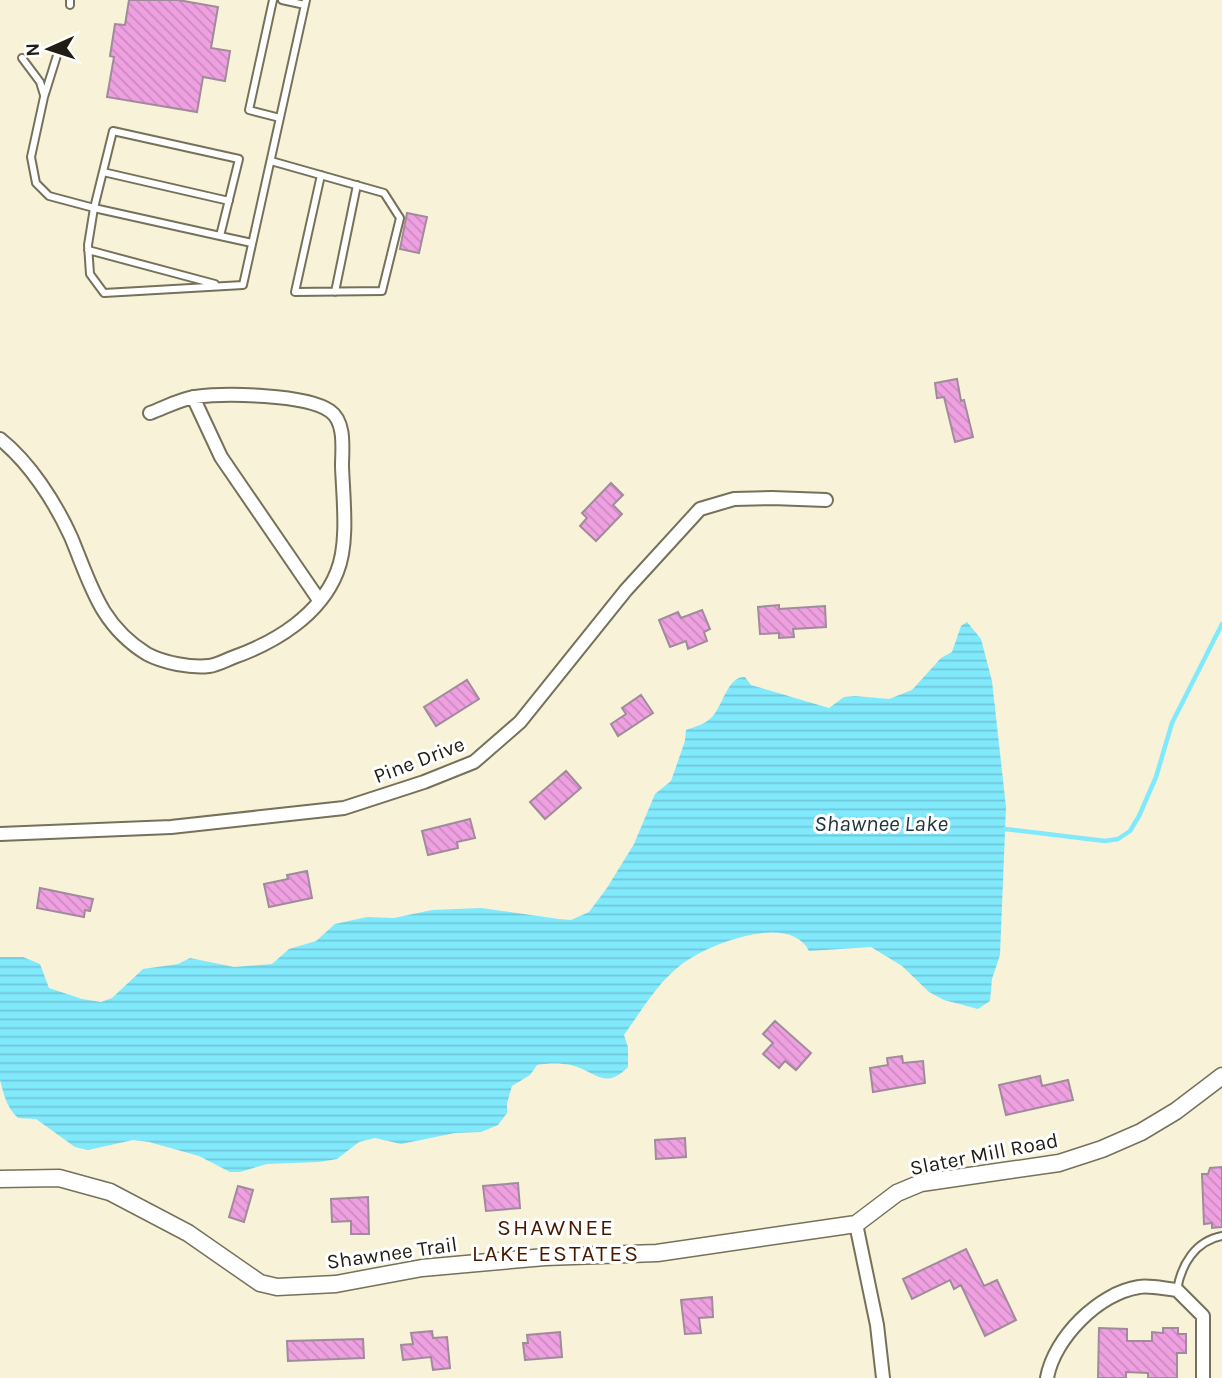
<svg xmlns="http://www.w3.org/2000/svg" width="1222" height="1378" viewBox="0 0 1222 1378" font-family="Karla,sans-serif">
<style>
.water{fill:url(#water-rules)}
.lines{fill:none;stroke-linecap:round;stroke-linejoin:round}
.stream{stroke:#81e9fc;stroke-width:4.5}
.building{fill:url(#building-back-hatch);stroke:#a08b9b;stroke-width:2}
.service-casing{stroke:#75715a;stroke-width:10}
.minor-casing{stroke:#75715a;stroke-width:16}
.tertiary-casing{stroke:#75715a;stroke-width:19}
.service{stroke:#fff;stroke-width:6}
.minor{stroke:#fff;stroke-width:12}
.tertiary{stroke:#fff;stroke-width:16}
.labels{text-anchor:middle;dominant-baseline:central;stroke-width:6;stroke-linejoin:round;paint-order:stroke}
.street-label{font-size:21px;fill:#1f1d14;stroke:#fff}
.water-label{font-size:23px;font-style:italic;fill:#20383d;stroke:#fff}
.neighbourhood-label{font-size:23px;letter-spacing:2px;fill:#471a00;stroke:#fff}
</style>
<defs>
<pattern id="water-rules" width="6" height="5" patternUnits="userSpaceOnUse" patternTransform="scale(1.75)"><rect width="6" height="5" fill="#81e9fc"/><path d="M0 2.5h6" fill="none" stroke="#6fc7d7"/></pattern>
<pattern id="building-back-hatch" width="6" height="6" patternUnits="userSpaceOnUse" patternTransform="scale(1.75)"><rect width="6" height="6" fill="#efa0e1"/><path d="M-1 5l2 2M0 0l6 6M5-1l2 2" fill="none" stroke="#cc89c0"/></pattern>
</defs>
<rect width="100%" height="100%" fill="#f7f2d8"/>
<path class="water" d="M967,622L981,639L992,681L1006,807L1000,955L992,979L990,1001L978,1009L944,1000L929,992L902,966L871,947L809,951C790,912 708,944 682,964C657,983 642,1010 624,1035L628,1047V1067C604,1091 596,1071 571,1065C560,1063 548,1063 537,1065L530,1075L512,1086L507,1103V1113L498,1125L481,1132L455,1133L401,1144L375,1138L359,1142L337,1159L319,1162L267,1164L240,1172H230L199,1156L149,1142L133,1140L88,1150L75,1147L36,1119L18,1118C6,1107 4,1094 0,1080V957H23L40,964L49,988L82,999L101,1002L112,998L143,969L178,964L190,958L234,967L272,964L289,949L316,941L335,924L367,917L394,918L432,910L481,908L559,919L571,920L589,912L607,888L634,844L655,794L671,781L685,741L686,730C694,727 705,724 711,718C723,707 727,676 745,677L751,685L829,708L844,697L855,696L889,699L912,690L941,658L952,652L961,626Z"/>
<g class="lines">
<path class="stream" d="M1005,829L1105,841L1118,839L1130,831L1139,816L1156,777L1172,723L1222,624"/>
</g>
<path class="building" d="M129,0H178L218,7L211,48L230,51L225,81L203,77L197,112L107,97L114,57L110,56L115,24L125,25Z
M407,213L427,217L419,253L400,249Z
M957,379L961,401L964,400L973,437L955,442L944,397L937,398L935,383Z
M611,483L623,495L613,505L622,514L596,541L580,526L587,518L582,513Z
M779,605V609L825,606L826,627L793,629L794,637L779,638V633L760,634L758,607Z
M702,610L710,629L704,632L707,641L688,649L686,641L670,647L659,620L678,612L681,618Z
M467,680L479,699L436,726L424,707Z
M641,695L653,713L618,736L611,724L626,714L622,708Z
M566,771L581,788L545,819L530,802Z
M470,819L475,838L457,842L458,848L428,855L422,831Z
M307,871L312,898L269,907L264,884L288,879L287,875Z
M40,888L93,899L90,911L85,910L84,917L37,908Z
M775,1021L811,1053L796,1070L785,1061L779,1068L763,1054L773,1043L763,1034Z
M902,1056L903,1063L923,1061L925,1083L873,1092L870,1068L888,1065L887,1058Z
M1040,1076L1042,1086L1068,1080L1073,1100L1006,1115L999,1085Z
M685,1138L686,1157L656,1159L655,1140Z
M1222,1167V1227L1212,1228V1223L1204,1224L1202,1174H1208L1210,1168Z
M518,1183L520,1208L486,1211L483,1186Z
M238,1186L253,1190L244,1222L229,1217Z
M368,1197L369,1234H351V1221L332,1222L331,1199Z
M966,1249L984,1286L997,1280L1016,1320L985,1336L961,1285L954,1289L950,1280L912,1299L903,1279Z
M712,1297L713,1317L699,1318L701,1333L685,1334L681,1300Z
M1099,1328L1127,1329V1341H1152V1332L1163,1333V1328H1178V1334H1186V1353H1177V1378H1148V1373L1126,1372V1378H1098Z
M432,1331L433,1338L447,1337L450,1368L433,1370L431,1357L403,1360L401,1345L413,1344L411,1333Z
M560,1332L562,1357L525,1360L523,1343H528L527,1335Z
M363,1339L364,1358L288,1361L287,1341Z"/>
<g class="lines">
<g class="service-casing">
<path id="service" d="M273,0L249,110L280,118
M282,0L305,5
M70,5V0
M59,49L44,97L31,157L36,183L49,196L94,208L88,245L90,274L104,293L243,285L306,0
M22,58L40,82L44,95
M113,131L239,159L220,236L94,208Z
M271,161L384,193L400,218L382,291L295,292L321,175
M103,172L229,201
M220,236L252,243
M88,250L215,284
M335,292L357,185
M1177,1290C1181,1265 1195,1241 1222,1236"/>
</g>
<g class="minor-casing">
<path id="minor" d="M193,397L221,457L319,600
M0,439C30,463 55,502 71,537C91,585 100,625 147,654C164,663 191,668 209,666C217,665 226,660 234,657C276,642 320,615 337,572C349,543 343,497 342,466C342,450 346,422 330,411C306,394 225,393 195,397C180,399 164,408 150,413
M0,834L171,827L344,808L424,782L474,762L520,722L626,590L700,509L734,499L772,498L826,500
M856,1224L877,1325L883,1378
M1047,1378C1054,1338 1099,1293 1139,1287C1150,1285 1165,1289 1177,1290L1203,1316V1378"/>
</g>
<g class="tertiary-casing">
<path id="tertiary" d="M0,1179L59,1178L110,1192L188,1233L260,1283L277,1287L336,1284L422,1268L545,1257L657,1253L856,1224L897,1193L921,1183L1059,1163L1102,1149L1141,1132L1176,1111L1222,1076"/>
</g>
<use href="#service" class="service"/>
<use href="#minor" class="minor"/>
<use href="#tertiary" class="tertiary"/>
</g>
<g class="labels">
<g class="street-label">
<text transform="translate(419 760) rotate(-21)">Pine Drive</text>
<text transform="translate(984 1154) rotate(-11)">Slater Mill Road</text>
<text transform="translate(392 1253) rotate(-8)">Shawnee Trail</text>
</g>
<g class="water-label">
<text x="881" y="823">Shawnee Lake</text>
</g>
<g class="neighbourhood-label">
<text x="556" y="1227">SHAWNEE<tspan x="556" dy="26">LAKE ESTATES</tspan></text>
</g>
</g>
<g transform="translate(49 49) rotate(267)" stroke="#ffffff" stroke-width="5" paint-order="stroke">
<path d="M0-5L12 26L0 18L-12 26Z" fill="#1f1d14"/>
<text y="-10" font-size="19" font-weight="bold" text-anchor="middle" fill="#1f1d14">N</text>
</g>
</svg>
